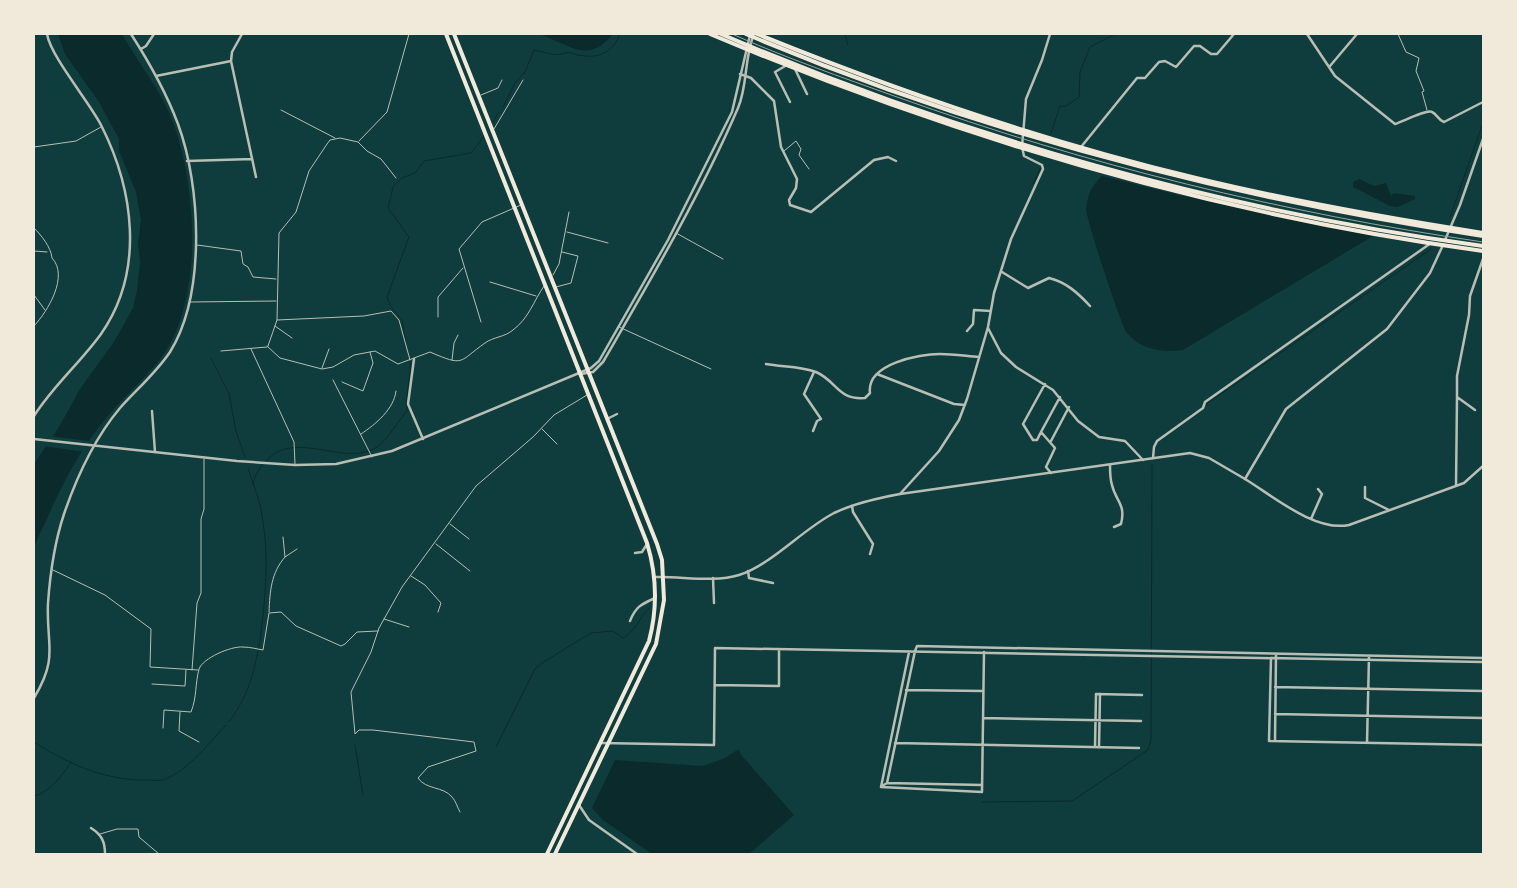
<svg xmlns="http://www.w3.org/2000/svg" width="1517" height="888" viewBox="0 0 1517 888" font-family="Commissioner,sans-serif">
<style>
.water{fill:#0a2a2b}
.pier{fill:#0f3d3e}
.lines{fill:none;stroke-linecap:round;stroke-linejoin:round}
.stream{stroke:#0a2a2b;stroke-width:1}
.service{stroke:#b8beb3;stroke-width:1}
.minor{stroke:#b8beb3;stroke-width:2.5}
.tertiary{stroke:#b8beb3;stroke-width:2.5}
.primary{stroke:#f1e9da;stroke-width:4}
.rail{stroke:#97a49c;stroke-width:1}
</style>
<rect width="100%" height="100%" fill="#0f3d3e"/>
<path class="water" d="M58,34H122C138,63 161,90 173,122C197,188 205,304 158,362C140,383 119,402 102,423C78,453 61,486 46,521C42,530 36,540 34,549C33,556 34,564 34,572V464L59,427L80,389L114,342L133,308L137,291L140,262L138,243L141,220L136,192L119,151V139L99,102L65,54Z
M539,34H613C587,65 571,45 539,34Z
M1102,176L1183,196L1373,236L1183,350C1164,353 1141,350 1127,333C1121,326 1086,218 1086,209C1087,196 1092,185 1102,176Z
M1359,179L1374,186L1386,183L1391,196L1394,193L1415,196V199L1398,207L1390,206L1353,187V182Z
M739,749L741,755L794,815L749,854H652L603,820L592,808L615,760L702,766L723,759Z"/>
<path class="pier" d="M50,436L89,441V447L85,452L43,446Z"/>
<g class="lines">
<path class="stream" d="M845,34L848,45
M503,107L515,83L525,72L534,50C547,52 556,58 568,52C590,60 611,58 620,34
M493,122L499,112
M1051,133L1060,106H1066L1079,97L1080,72L1090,47L1113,35L1122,34
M1033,184L1041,167
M1450,217L1483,123
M406,344L402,320L391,307L387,297L409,237L388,208L393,187L402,178L415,173L424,161L471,153L484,136
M211,358L229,394L236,431L245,457
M1205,405L1431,249
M1159,439L1194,413
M248,468C253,484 260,500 262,516C270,559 265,604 259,647
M253,484C255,474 259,469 266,461C294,428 345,468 377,447C388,439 398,421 407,411C405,392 412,375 410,361
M229,722C247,697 252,680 258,651
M34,742C68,764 106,781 148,780C152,780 158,781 163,780C188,771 208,744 226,725
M355,745L363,795
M496,747L535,669L542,663L591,633L613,631L623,638C635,632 639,618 649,608
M34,796C49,793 63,775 71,762
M982,802L1072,801L1148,750L1151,740L1152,465"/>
<path class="service" d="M1398,34L1406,52L1419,58L1416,71L1424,91L1422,92L1427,110
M481,95L498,88L502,80
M281,110L335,138
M494,129L523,80
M359,141L387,112L409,34
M34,147L76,141L101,127
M784,151L796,141L801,149L799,155L809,169
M34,228C41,235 51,247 52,258C69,276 48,311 34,326
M567,232L608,243
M676,233L723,259
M197,245L241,251L243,264L248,267L253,277L276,279
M34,251L47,252
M553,275L559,264L569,212
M490,282L536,296
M556,287L571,283L578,256L562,252
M34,295L45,310
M190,302L276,301
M438,317V297L463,268
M277,320L364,316L391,311L399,320L410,360
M481,322L459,249L482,222L521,205
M275,326L292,338
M619,327L711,369
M267,346L280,358L322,369L333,367L354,355L375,351L398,364L430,352C465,367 458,362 485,343C493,337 505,337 513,330C529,318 533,302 544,286
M268,346L277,320L279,233L296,212L309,171L327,144L330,140L340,138L358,142L367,151L381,159L396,178
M251,349L294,442L295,464
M221,351L267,347
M452,360L454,343L458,335
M322,368L329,349
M333,380L372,457
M342,382L363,391L373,363L370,352
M542,429L557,444
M361,434C376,424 394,409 396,391
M450,524L469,539
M283,537L285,557L297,549
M436,544L470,571
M53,570L105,595L151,629L150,667L198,670
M411,576L425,585L441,603L438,612
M269,612C270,591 271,573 285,557
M384,619L409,627
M192,670L197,603L201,593V519L204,509V459
M152,684L185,686L186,670
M180,712L179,731L199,742
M163,728L164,710L191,712C197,697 195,684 199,669C203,658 231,646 243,647C250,647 257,649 263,650L269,613L281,612L296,626L341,646L345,644L357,632L378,631
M460,812C457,807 456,801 452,797C443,786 426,790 418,778L428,767L476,751L474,742L373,730H359L355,734L351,692L371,652L379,628L402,587L476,486L533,437L554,415L587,395
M100,834L117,829H138L139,837L159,854"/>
<path class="minor" d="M242,34L232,52L231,61L256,177
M1307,34L1335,76L1395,124C1402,122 1427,109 1432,112C1437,114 1438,120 1444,122L1483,102
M141,49L146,46L154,34
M787,65L775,72L790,102
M1330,66L1357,34
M795,69L807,94
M740,74L751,78L774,101L781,147L797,179L796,188L789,200L790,205L811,212L874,160L888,157L896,161
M156,76L231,61
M1081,147L1137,78H1145L1159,62L1165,61L1176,67L1194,46H1200L1211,54H1217L1234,34
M187,161L252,159
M1002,272L1028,288L1049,278C1066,282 1078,293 1090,306
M988,328L1001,353L1016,367L1053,390L1078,421L1099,437L1125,441L1143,460
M967,331L973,324L974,310L991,311
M414,359L408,404L423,439
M766,364C782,367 800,366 816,372C837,381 837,400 865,398L870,393C866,364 919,354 940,354C953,354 966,356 979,357
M877,374L954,404L965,405
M1045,384L1023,424L1033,440H1037L1041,432L1055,448L1046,467L1051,473
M1475,410L1457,397V376L1469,315L1470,296L1483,259
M152,411L155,452
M34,416C53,386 80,363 101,334C145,271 134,190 101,125C88,100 51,57 47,34
M607,419L617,414
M813,431L817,421L821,419L804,394L814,372
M1041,432L1060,397
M1051,441L1069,407
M1153,458L1154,447L1157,441L1203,408L1205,402L1431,243
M1110,465C1110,472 1110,479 1112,485C1116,502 1126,504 1121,524L1114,527
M1245,479C1273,496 1315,532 1349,525L1464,483L1483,466
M1456,486L1457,397
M1365,487V498L1389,510
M900,494L939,451L959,420L967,399L988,327L994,293L1011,239L1043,169L1042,165L1024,156L1022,147L1026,99L1042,60L1050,34
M852,506L853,512L873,544L870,554
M1311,519L1322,494L1318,489
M635,553L642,552L647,544
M748,571L749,578L773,583
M713,578L714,603
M630,621C636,606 642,604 655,598
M915,651L917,646L1483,658
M1271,658L1269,741L1483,745
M715,685L779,686V650
M1275,687L1483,691
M906,690L983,691
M34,698C59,656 46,646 48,603C50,575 55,541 64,514C77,476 94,439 120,408C137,389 156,373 170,352C206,294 201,186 178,124C166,92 149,62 131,34
M1275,714L1483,718
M983,718L1141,721
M1275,741L1276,655
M601,743L714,745L715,648L1483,662
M895,743L1139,748
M1367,743L1369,656
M1095,747L1096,694L1142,695
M1099,747L1100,694
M887,783L915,651
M882,786L887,783L982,785
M881,787L982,792L984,652
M881,787L909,652
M579,805L589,820L637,854
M91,828C102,835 105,842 105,854"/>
<path class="tertiary" d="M1445,240L1460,205L1483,139
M581,374L593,372L603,362C651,279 700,196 738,108C748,85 744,57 754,34
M34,439L237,461L295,465L336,464L392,451L591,368L599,361L668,240L732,112L750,35
M655,577C682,576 713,583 739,575C771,565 803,529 834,513C855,503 878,498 900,494L1190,453L1209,458L1245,479L1286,409L1387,329L1430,273L1443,245"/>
<path class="primary" d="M446,34L647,543C657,576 658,607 649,641L547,854
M454,34L657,544L662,560L664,600L656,644L555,854
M710,34C957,138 1218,215 1483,251
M721,34C961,137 1224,211 1483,246
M746,34C982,134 1231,198 1483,236
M757,34C900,92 1046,142 1196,178C1291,201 1387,218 1483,233"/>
<path class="rail" d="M732,34C786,58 841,77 897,97C1087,165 1284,213 1483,242"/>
</g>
<rect width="1517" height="888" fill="none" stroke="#f1e9da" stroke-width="70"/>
</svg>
